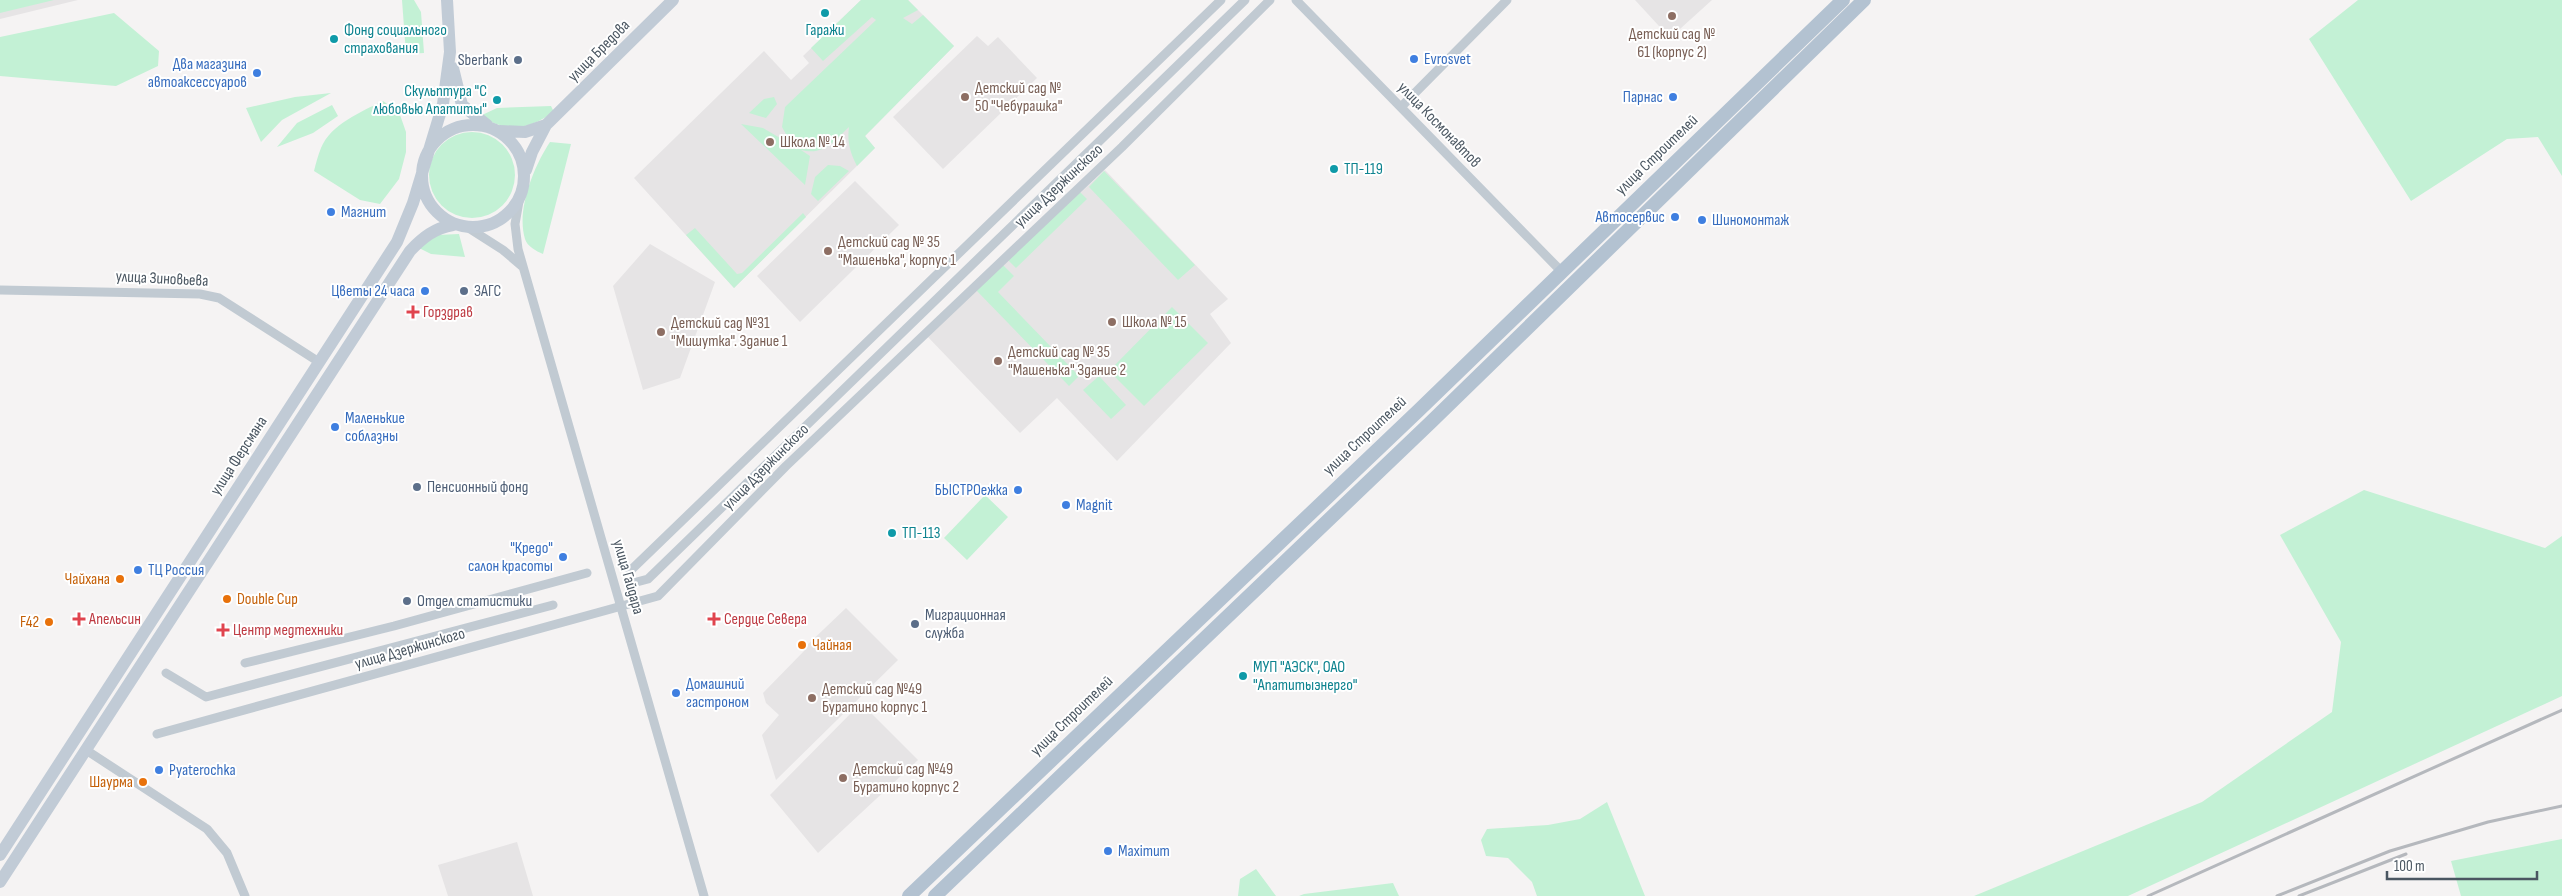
<svg xmlns="http://www.w3.org/2000/svg" width="2562" height="896" viewBox="0 0 2562 896" font-family="'Sofia Sans Condensed',sans-serif">
<style>
.education{fill:#e6e4e5}
.green{fill:#c3f1d5}
.lines{fill:none;stroke-linecap:round;stroke-linejoin:round}
.street{stroke:#c1cad2;stroke-width:9}
.secondary{stroke:#c1cbd6;stroke-width:12}
.primary{stroke:#b3c2d1;stroke-width:14}
.rail{stroke:#b5b8bd;stroke-width:3}
.culture-dot{fill:#0f9aa8;stroke:#fff;stroke-width:2}
.education-dot{fill:#8d6e63;stroke:#fff;stroke-width:2}
.shop-dot{fill:#3f7fe0;stroke:#fff;stroke-width:2}
.service-dot{fill:#5c6f8a;stroke:#fff;stroke-width:2}
.health-dot{fill:#e0444e;stroke:#fff;stroke-width:2}
.food-dot{fill:#e8710a;stroke:#fff;stroke-width:2}
.labels{text-anchor:middle;dominant-baseline:central;stroke-width:4;stroke-linejoin:round;paint-order:stroke}
.culture-label{font-size:16px;fill:#0d838f;stroke:#fff;text-anchor:start}
.education-label{font-size:16px;fill:#785e54;stroke:#fff;text-anchor:start}
.street-label{font-size:16px;fill:#4a5661;stroke:#fff}
.shop-label{font-size:16px;fill:#366cbe;stroke:#fff;text-anchor:start}
.service-label{font-size:16px;fill:#4e5e75;stroke:#fff;text-anchor:start}
.health-label{font-size:16px;fill:#be3a42;stroke:#fff;text-anchor:start}
.food-label{font-size:16px;fill:#c56008;stroke:#fff;text-anchor:end}
</style>
<rect width="100%" height="100%" fill="#f5f3f3"/>
<path class="education" d="M0,0H78L0,19Z
M861,0H908L954,46L865,136L875,148L734,288L634,178L764,51L791,80L809,63L803,56Z
M1635,0H1712L1670,38Z
M977,36L988,46L998,37L1037,78L943,169L893,117Z
M1105,170L1228,299L1210,314L1231,343L1117,461L1057,398L1020,433L927,336Z
M855,181L899,225L800,322L757,276Z
M650,244L715,282L680,378L643,390L613,286Z
M846,608L898,660L776,780L762,735L779,715L766,703L763,693L804,651L803,649Z
M861,703L918,760L818,853L770,795Z
M517,842L533,896H448L438,865Z"/>
<path class="green" d="M0,0H54L0,13Z
M402,0H414L421,12L424,53L406,54Z
M861,0H908L918,10L903,18L912,24L923,15L954,46L865,136L875,148L857,166C850,152 847,142 849,127C834,141 824,156 801,150L810,156L805,185L741,124L763,128L792,145L782,127L785,107L876,20L872,17L823,61L811,48Z
M2358,0H2562V176L2538,137L2507,139L2411,201L2309,39Z
M114,13L159,51L158,66L116,86L0,76V37Z
M331,93L282,120L261,142L246,108L295,97Z
M774,97L777,104L766,118L749,113L764,99Z
M383,101L399,112L406,132V152L399,179L380,204L360,200L314,171C316,163 318,155 321,148C331,124 361,112 383,101Z
M332,105L338,116L313,133L277,147L297,123Z
M551,106L554,112C527,130 509,133 480,116L497,108Z
M429 175a43 43 0 1 1 86 0a43 43 0 1 1-86 0Z
M550,142L571,144L543,254C536,251 527,246 525,239C516,210 534,166 550,142Z
M828,165L840,166L849,171L818,201L811,194L815,177Z
M1104,171L1195,265L1178,280L1089,187Z
M1078,190L1087,199L1016,268L1007,259Z
M803,213L806,217L734,288L686,235L695,228L737,274L742,273Z
M459,234L465,257L431,254L419,248L437,235Z
M1002,264L1014,276L998,292L1079,376L1069,386L976,290Z
M1172,307L1208,343L1144,406L1109,371Z
M1099,376L1126,405L1111,419L1083,390Z
M2364,490L2545,548L2562,536V696L2128,896H1974L2202,802L2332,712L2341,642L2280,535Z
M985,495L1008,517L967,560L944,538Z
M1607,802L1645,896H1537L1532,882L1508,858L1486,856L1481,840L1487,829L1548,825L1580,819Z
M2562,839V896H2461L2451,861Z
M1256,869L1276,896H1238L1240,879Z
M1393,883L1399,896H1299L1304,894Z"/>
<g class="lines">
<path class="street" d="M1296,0L1561,271
M1401,107L1507,0
M521,190L515,224L518,249L704,896
M467,227L503,250L523,267
M0,290L200,294L219,298L319,362
M630,571L1221,0
M633,583L648,579L1245,0
M245,663L394,626L587,573
M166,673L206,697L553,605
M157,734L658,596L786,466L1122,147L1270,0
M86,750L207,829L227,853L245,896"/>
<path class="secondary" d="M453,68L462,105L487,125
M422 176a51 51 0 1 1 102 0a51 51 0 1 1-102 0Z
M500,131L525,132L546,125
M526,170L532,152L546,125L673,0
M0,855L397,242L413,203L443,104L450,52L447,0
M0,882L410,251C423,237 435,228 453,225"/>
<path class="primary" d="M909,896L1418,411L1843,0
M935,896L1431,422L1864,0"/>
<path class="rail" d="M2148,896L2562,710
M2277,896L2390,851L2488,822L2562,806
M2299,896L2406,854"/>
</g>
<g class="culture-dot">
<circle cx="825" cy="13" r="5"/>
<circle cx="334" cy="39" r="5"/>
<circle cx="497" cy="100" r="5"/>
<circle cx="1334" cy="169" r="5"/>
<circle cx="892" cy="533" r="5"/>
<circle cx="1243" cy="676" r="5"/>
</g>
<g class="education-dot">
<circle cx="1672" cy="16" r="5"/>
<circle cx="965" cy="97" r="5"/>
<circle cx="770" cy="142" r="5"/>
<circle cx="828" cy="251" r="5"/>
<circle cx="1112" cy="322" r="5"/>
<circle cx="661" cy="332" r="5"/>
<circle cx="998" cy="361" r="5"/>
<circle cx="812" cy="698" r="5"/>
<circle cx="843" cy="778" r="5"/>
</g>
<g class="shop-dot">
<circle cx="1414" cy="59" r="5"/>
<circle cx="257" cy="73" r="5"/>
<circle cx="1673" cy="97" r="5"/>
<circle cx="331" cy="212" r="5"/>
<circle cx="1675" cy="217" r="5"/>
<circle cx="1702" cy="220" r="5"/>
<circle cx="425" cy="291" r="5"/>
<circle cx="335" cy="427" r="5"/>
<circle cx="1018" cy="490" r="5"/>
<circle cx="1066" cy="505" r="5"/>
<circle cx="563" cy="557" r="5"/>
<circle cx="138" cy="570" r="5"/>
<circle cx="676" cy="693" r="5"/>
<circle cx="159" cy="770" r="5"/>
<circle cx="1108" cy="851" r="5"/>
</g>
<g class="service-dot">
<circle cx="518" cy="60" r="5"/>
<circle cx="464" cy="291" r="5"/>
<circle cx="417" cy="487" r="5"/>
<circle cx="407" cy="601" r="5"/>
<circle cx="915" cy="624" r="5"/>
</g>
<g class="health-dot">
<path d="M410.5 304.5h5v5h5v5h-5v5h-5v-5h-5v-5h5z"/>
<path d="M76.5 611.5h5v5h5v5h-5v5h-5v-5h-5v-5h5z"/>
<path d="M711.5 611.5h5v5h5v5h-5v5h-5v-5h-5v-5h5z"/>
<path d="M220.5 622.5h5v5h5v5h-5v5h-5v-5h-5v-5h5z"/>
</g>
<g class="food-dot">
<circle cx="120" cy="579" r="5"/>
<circle cx="227" cy="599" r="5"/>
<circle cx="49" cy="622" r="5"/>
<circle cx="802" cy="645" r="5"/>
<circle cx="143" cy="782" r="5"/>
</g>
<g class="labels">
<g class="culture-label">
<text x="344" y="30">Фонд социального<tspan x="344" dy="18">страхования</tspan></text>
<text x="825" y="30" text-anchor="middle">Гаражи</text>
<text x="487" y="91" text-anchor="end">Скульптура "С<tspan x="487" dy="18">любовью Апатиты"</tspan></text>
<text x="1344" y="169">ТП-119</text>
<text x="902" y="533">ТП-113</text>
<text x="1253" y="667">МУП "АЭСК", ОАО<tspan x="1253" dy="18">"Апатитыэнерго"</tspan></text>
</g>
<g class="education-label">
<text x="1672" y="34" text-anchor="middle">Детский сад №<tspan x="1672" dy="18">61 (корпус 2)</tspan></text>
<text x="975" y="88">Детский сад №<tspan x="975" dy="18">50 "Чебурашка"</tspan></text>
<text x="780" y="142">Школа № 14</text>
<text x="838" y="242">Детский сад № 35<tspan x="838" dy="18">"Машенька", корпус 1</tspan></text>
<text x="1122" y="322">Школа № 15</text>
<text x="671" y="323">Детский сад №31<tspan x="671" dy="18">"Мишутка". Здание 1</tspan></text>
<text x="1008" y="352">Детский сад № 35<tspan x="1008" dy="18">"Машенька" Здание 2</tspan></text>
<text x="822" y="689">Детский сад №49<tspan x="822" dy="18">Буратино корпус 1</tspan></text>
<text x="853" y="769">Детский сад №49<tspan x="853" dy="18">Буратино корпус 2</tspan></text>
</g>
<g class="street-label">
<text transform="translate(599 51) rotate(-45)">улица Бредова</text>
<text transform="translate(1439 125) rotate(46)">улица Космонавтов</text>
<text transform="translate(1657 155) rotate(-44)">улица Строителей</text>
<text transform="translate(1059 186) rotate(-43)">улица Дзержинского</text>
<text transform="translate(162 279) rotate(3)">улица Зиновьева</text>
<text transform="translate(1365 436) rotate(-43)">улица Строителей</text>
<text transform="translate(239 456) rotate(-57)">улица Ферсмана</text>
<text transform="translate(766 467) rotate(-45)">улица Дзержинского</text>
<text transform="translate(628 577) rotate(74)">улица Гайдара</text>
<text transform="translate(410 649) rotate(-16)">улица Дзержинского</text>
<text transform="translate(1072 716) rotate(-44)">улица Строителей</text>
</g>
<g class="shop-label">
<text x="1424" y="59">Evrosvet</text>
<text x="247" y="64" text-anchor="end">Два магазина<tspan x="247" dy="18">автоаксессуаров</tspan></text>
<text x="1663" y="97" text-anchor="end">Парнас</text>
<text x="341" y="212">Магнит</text>
<text x="1665" y="217" text-anchor="end">Автосервис</text>
<text x="1712" y="220">Шиномонтаж</text>
<text x="415" y="291" text-anchor="end">Цветы 24 часа</text>
<text x="345" y="418">Маленькие<tspan x="345" dy="18">соблазны</tspan></text>
<text x="1008" y="490" text-anchor="end">БЫСТРОежка</text>
<text x="1076" y="505">Magnit</text>
<text x="553" y="548" text-anchor="end">"Кредо"<tspan x="553" dy="18">салон красоты</tspan></text>
<text x="148" y="570">ТЦ Россия</text>
<text x="686" y="684">Домашний<tspan x="686" dy="18">гастроном</tspan></text>
<text x="169" y="770">Pyaterochka</text>
<text x="1118" y="851">Maximum</text>
</g>
<g class="service-label">
<text x="508" y="60" text-anchor="end">Sberbank</text>
<text x="474" y="291">ЗАГС</text>
<text x="427" y="487">Пенсионный фонд</text>
<text x="417" y="601">Отдел статистики</text>
<text x="925" y="615">Миграционная<tspan x="925" dy="18">служба</tspan></text>
</g>
<g class="health-label">
<text x="423" y="312">Горздрав</text>
<text x="89" y="619">Апельсин</text>
<text x="724" y="619">Сердце Севера</text>
<text x="233" y="630">Центр медтехники</text>
</g>
<g class="food-label">
<text x="110" y="579">Чайхана</text>
<text x="237" y="599" text-anchor="start">Double Cup</text>
<text x="39" y="622">F42</text>
<text x="812" y="645" text-anchor="start">Чайная</text>
<text x="133" y="782">Шаурма</text>
</g>
</g>
<path d="M2387 871v8h150v-8" fill="none" stroke="#4a5661" stroke-width="2.5"/>
<text x="2394" y="871" font-size="15" fill="#4a5661" stroke="#ffffff" stroke-width="4" paint-order="stroke">100 m</text>
</svg>
